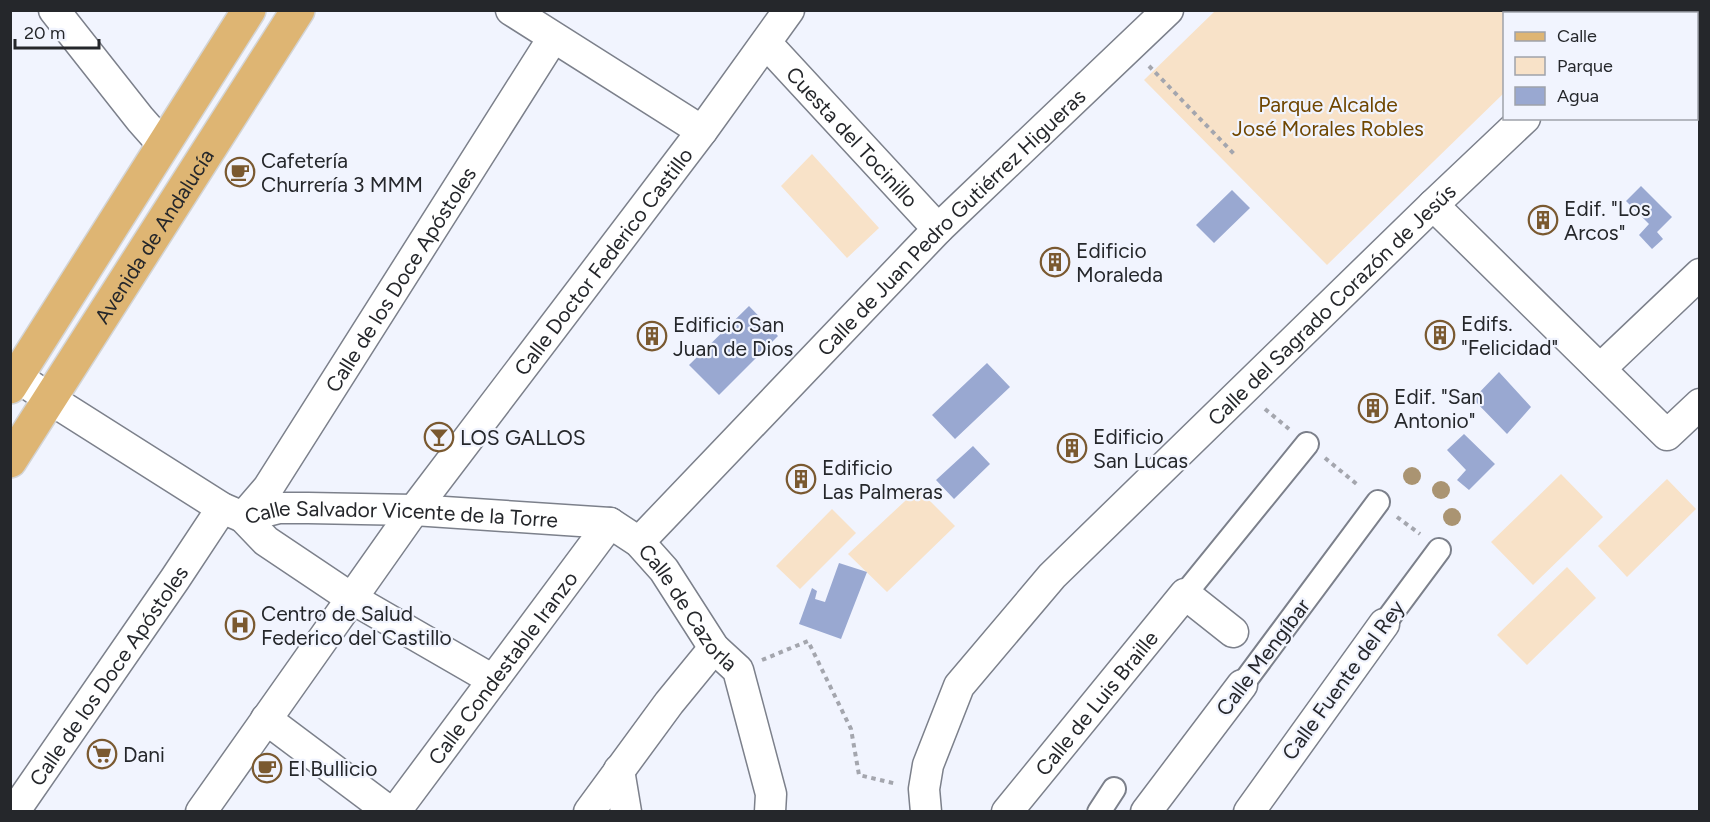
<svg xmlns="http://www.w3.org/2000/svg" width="1710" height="822" viewBox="0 0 1710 822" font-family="Figtree,sans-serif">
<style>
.green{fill:#f8e2c8}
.water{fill:#99a8d1}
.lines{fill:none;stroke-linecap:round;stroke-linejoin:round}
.pedestrian-casing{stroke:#7c808b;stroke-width:26}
.minor-casing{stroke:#7c808b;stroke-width:33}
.primary-casing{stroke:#d3d4d5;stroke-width:36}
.path{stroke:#a4a6ae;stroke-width:4;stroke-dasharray:4.5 4.5;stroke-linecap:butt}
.pedestrian{stroke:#fff;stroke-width:22}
.minor{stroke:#fff;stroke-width:30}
.primary{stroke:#deb573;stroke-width:33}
.tree{fill:#aa9472}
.labels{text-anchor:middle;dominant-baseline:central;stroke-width:4.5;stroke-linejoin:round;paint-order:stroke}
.park-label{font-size:21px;fill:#6f4600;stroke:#f1f4fe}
.street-label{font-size:21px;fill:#25272b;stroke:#f1f4fe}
.poi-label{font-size:21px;fill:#25272b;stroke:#f1f4fe;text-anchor:start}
</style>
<rect width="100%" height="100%" fill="#f1f4fe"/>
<path class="green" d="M1215,11V10L1590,11L1587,14H1504V93L1327,265L1144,80Z
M812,154L879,228L847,258L781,186Z
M1561,474L1603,517L1533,585L1491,542Z
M1667,479L1696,509L1627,577L1598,546Z
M918,489L955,526L887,592L848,554Z
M832,509L856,533L800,589L776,566Z
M1567,567L1596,598L1527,665L1497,635Z"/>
<path class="water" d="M1641,186L1672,217L1657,232L1663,239L1652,249L1639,235L1649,224L1626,201Z
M1232,190L1250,208L1214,243L1196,225Z
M749,306L778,336L719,395L689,365Z
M987,363L1010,387L955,439L932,415Z
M1499,372L1531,407L1507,434L1473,399Z
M1464,434L1495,464L1469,490L1457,480L1466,470L1447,450Z
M973,446L990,464L954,499L936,480Z
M839,563L867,572L841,639L799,624L812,588L817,591L815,599L825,602Z"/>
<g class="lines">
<g class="pedestrian-casing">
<path id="pedestrian" d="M1185,594L1307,444
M1384,624L1439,550
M1242,685L1378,502
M1099,812L1114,789"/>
</g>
<g class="minor-casing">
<g id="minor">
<path d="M54,10L140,119L163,145"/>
<path d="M511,10L702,131"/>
<path d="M1630,14L1633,10"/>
<path id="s1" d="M767,44L938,229"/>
<path d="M1433,205L1667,435L1700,404"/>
<path d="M1600,369L1700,274"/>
<path id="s2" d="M10,372L50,399L222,508L243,517L279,508H308L414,510L610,523L639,542L664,570L714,648L738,670L771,794L770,812"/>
<path id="s3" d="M639,542L938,229L1168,10"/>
<path id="s4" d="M493,680L351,598L266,541L243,517L268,488L553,38"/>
<path d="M266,719L390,812"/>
<path d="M619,770L626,812"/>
<path id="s5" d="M14,812L175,579L222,508"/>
<path id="s6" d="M201,812L414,510L702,131L789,10"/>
<path id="s7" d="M395,812L610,523"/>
<path d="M589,812L669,703L714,648"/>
<path id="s8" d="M926,812L924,789L928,765L959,686L1052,576L1433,205L1525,118"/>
<path id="s9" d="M1007,812L1185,594L1233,632"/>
<path d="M1146,812L1242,685"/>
<path d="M1249,812L1384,624"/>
</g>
</g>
<g class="primary-casing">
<g id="primary">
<path d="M10,387L249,10"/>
<path id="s10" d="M10,461L298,10"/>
</g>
</g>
<path class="path" d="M1149,66L1236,156
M1265,409L1289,429
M1325,458L1359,486
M1397,517L1420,534
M762,660L808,641L851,729L859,775L897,784"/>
<use href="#pedestrian" class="pedestrian"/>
<use href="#minor" class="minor"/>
<use href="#primary" class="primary"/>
</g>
<g class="tree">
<circle cx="1412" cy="476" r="9"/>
<circle cx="1441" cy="490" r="9"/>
<circle cx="1452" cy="517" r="9"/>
</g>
<defs>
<g id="cafe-ring" transform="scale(1.5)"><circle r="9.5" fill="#f1f4fe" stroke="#7a5930" stroke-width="1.5"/><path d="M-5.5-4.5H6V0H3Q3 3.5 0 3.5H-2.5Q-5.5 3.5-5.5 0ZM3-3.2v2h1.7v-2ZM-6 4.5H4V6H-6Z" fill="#7a5930"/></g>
<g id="building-ring" transform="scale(1.5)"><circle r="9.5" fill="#f1f4fe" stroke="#7a5930" stroke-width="1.5"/><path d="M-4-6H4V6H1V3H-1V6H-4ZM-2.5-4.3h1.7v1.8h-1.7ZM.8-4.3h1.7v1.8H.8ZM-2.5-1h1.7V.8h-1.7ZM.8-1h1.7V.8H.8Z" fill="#7a5930"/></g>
<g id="bar-ring" transform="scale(1.5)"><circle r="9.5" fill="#f1f4fe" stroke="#7a5930" stroke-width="1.5"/><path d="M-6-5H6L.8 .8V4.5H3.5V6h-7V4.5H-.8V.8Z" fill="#7a5930"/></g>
<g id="hospital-ring" transform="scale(1.5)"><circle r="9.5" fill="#f1f4fe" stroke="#7a5930" stroke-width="1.5"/><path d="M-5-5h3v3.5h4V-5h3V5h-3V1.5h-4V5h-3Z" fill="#7a5930"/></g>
<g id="supermarket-ring" transform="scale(1.5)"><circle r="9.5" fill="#f1f4fe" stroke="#7a5930" stroke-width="1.5"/><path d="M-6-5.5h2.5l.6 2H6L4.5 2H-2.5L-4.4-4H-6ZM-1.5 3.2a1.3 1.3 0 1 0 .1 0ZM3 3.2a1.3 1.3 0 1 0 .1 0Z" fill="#7a5930"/></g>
</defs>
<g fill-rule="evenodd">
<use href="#cafe-ring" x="240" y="172"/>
<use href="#building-ring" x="1543" y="220"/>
<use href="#building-ring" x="1055" y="262"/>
<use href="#building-ring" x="1440" y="335"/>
<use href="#building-ring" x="652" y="336"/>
<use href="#building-ring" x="1373" y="408"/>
<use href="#bar-ring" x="439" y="437"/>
<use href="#building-ring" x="1072" y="448"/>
<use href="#building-ring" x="801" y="479"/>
<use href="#hospital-ring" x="240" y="625"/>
<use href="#supermarket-ring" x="102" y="754"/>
<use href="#cafe-ring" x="267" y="768"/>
</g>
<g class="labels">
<g class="park-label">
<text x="1328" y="104">Parque Alcalde<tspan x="1328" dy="24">José Morales Robles</tspan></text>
</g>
<g class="street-label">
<text stroke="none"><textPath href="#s1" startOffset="126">Cuesta del Tocinillo</textPath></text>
<text stroke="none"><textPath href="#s3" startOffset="447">Calle de Juan Pedro Gutiérrez Higueras</textPath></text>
<text stroke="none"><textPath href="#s10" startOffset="267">Avenida de Andalucía</textPath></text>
<text stroke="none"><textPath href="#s6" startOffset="682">Calle Doctor Federico Castillo</textPath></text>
<text stroke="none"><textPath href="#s4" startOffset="585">Calle de los Doce Apóstoles</textPath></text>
<text stroke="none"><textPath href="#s8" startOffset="666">Calle del Sagrado Corazón de Jesús</textPath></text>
<text stroke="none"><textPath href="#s2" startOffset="434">Calle Salvador Vicente de la Torre</textPath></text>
<text stroke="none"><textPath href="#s2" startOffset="760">Calle de Cazorla</textPath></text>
<text transform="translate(1263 657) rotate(-53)">Calle Mengíbar</text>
<text stroke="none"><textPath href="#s7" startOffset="180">Calle Condestable Iranzo</textPath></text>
<text stroke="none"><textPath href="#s5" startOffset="166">Calle de los Doce Apóstoles</textPath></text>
<text transform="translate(1343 680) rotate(-54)">Calle Fuente del Rey</text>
<text stroke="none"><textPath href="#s9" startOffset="141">Calle de Luis Braille</textPath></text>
</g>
<g class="poi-label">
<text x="261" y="160">Cafetería<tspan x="261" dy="24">Churrería 3 MMM</tspan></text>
<text x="1564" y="208">Edif. "Los<tspan x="1564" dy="24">Arcos"</tspan></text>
<text x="1076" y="250">Edificio<tspan x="1076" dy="24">Moraleda</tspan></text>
<text x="1461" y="323">Edifs.<tspan x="1461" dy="24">"Felicidad"</tspan></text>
<text x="673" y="324">Edificio San<tspan x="673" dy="24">Juan de Dios</tspan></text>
<text x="1394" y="396">Edif. "San<tspan x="1394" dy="24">Antonio"</tspan></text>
<text x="1093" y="436">Edificio<tspan x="1093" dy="24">San Lucas</tspan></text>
<text x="460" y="437">LOS GALLOS</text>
<text x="822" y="467">Edificio<tspan x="822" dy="24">Las Palmeras</tspan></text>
<text x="261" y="613">Centro de Salud<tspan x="261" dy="24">Federico del Castillo</tspan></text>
<text x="123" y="754">Dani</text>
<text x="288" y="768">El Bullicio</text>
</g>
</g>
<rect width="1710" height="822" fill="none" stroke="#25272b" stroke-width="24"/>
<rect x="1503" y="12" width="195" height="108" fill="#f1f4fe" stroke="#9fa2aa" stroke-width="1.5"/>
<rect x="1515" y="32" width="30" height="9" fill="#deb573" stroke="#9fa2aa" stroke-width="1.5"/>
<text x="1557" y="42" font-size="18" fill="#25272b">Calle</text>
<rect x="1515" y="57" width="30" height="18" fill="#f8e2c8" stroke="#9fa2aa" stroke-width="1.5"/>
<text x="1557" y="72" font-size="18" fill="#25272b">Parque</text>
<rect x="1515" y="87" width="30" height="18" fill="#99a8d1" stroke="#9fa2aa" stroke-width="1.5"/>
<text x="1557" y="102" font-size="18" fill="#25272b">Agua</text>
<path d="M15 39v9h84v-9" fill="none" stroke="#25272b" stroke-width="3"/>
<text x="24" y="39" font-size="18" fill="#25272b" stroke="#f1f4fe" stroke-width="4.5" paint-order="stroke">20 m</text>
</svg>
